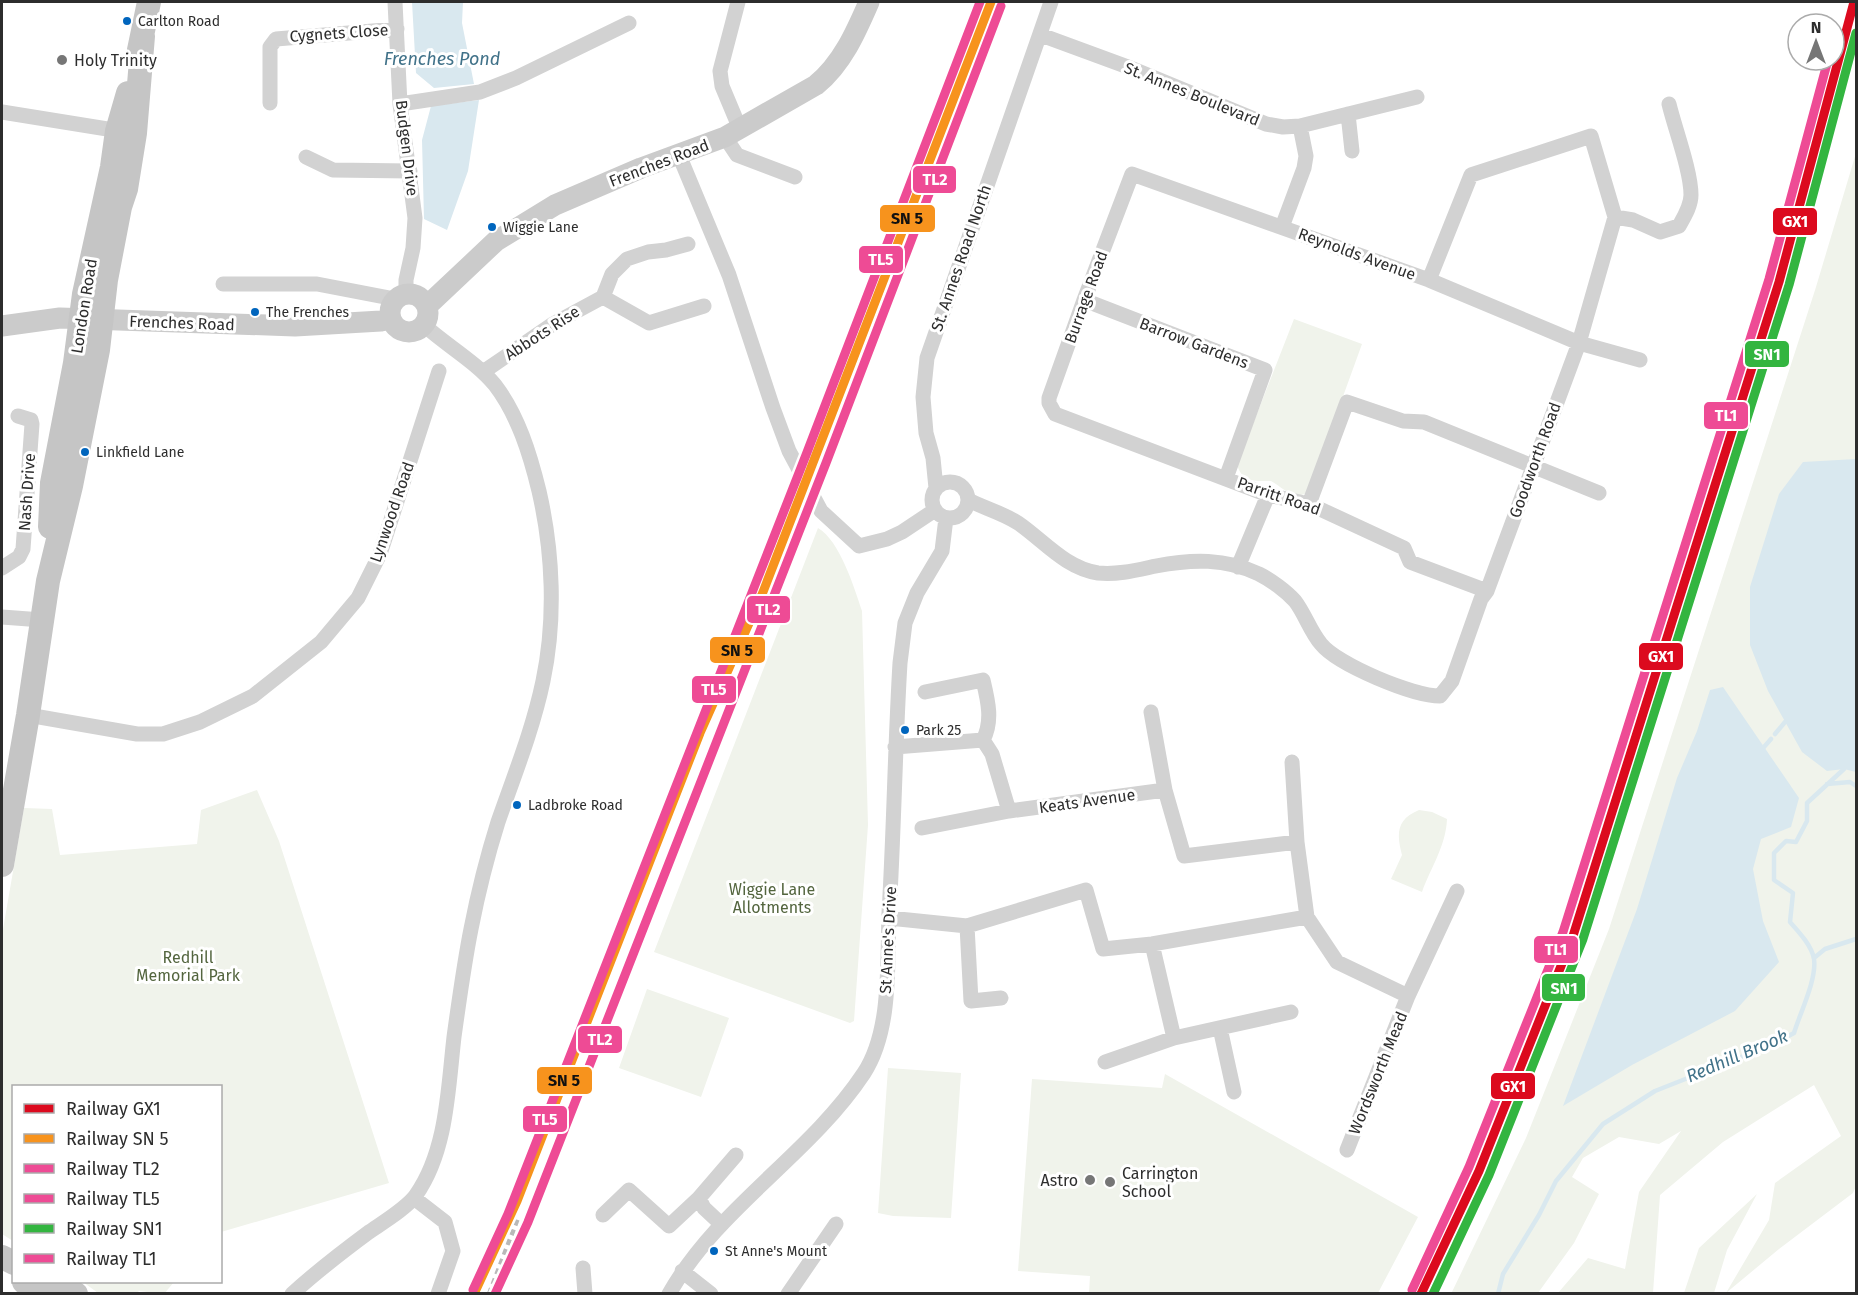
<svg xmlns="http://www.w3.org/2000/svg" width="1858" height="1295" viewBox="0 0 1858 1295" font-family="'Fira Sans',sans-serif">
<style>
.green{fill:#f0f3eb}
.water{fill:#d9e8ef}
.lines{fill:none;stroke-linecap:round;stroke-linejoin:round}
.stream{stroke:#d9e8ef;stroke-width:4.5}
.street{stroke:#d2d2d2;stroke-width:15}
.secondary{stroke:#cbcbcb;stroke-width:21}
.primary{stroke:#c5c5c5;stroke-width:24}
.rail{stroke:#b9b9b9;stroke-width:4.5;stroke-dasharray:6 4.5;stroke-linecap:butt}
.rail-1-casing{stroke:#fff;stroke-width:14}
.rail-2-casing{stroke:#fff;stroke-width:14}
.rail-3-casing{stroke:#fff;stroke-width:14}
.rail-4-casing{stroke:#fff;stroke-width:14}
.rail-5-casing{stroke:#fff;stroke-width:14}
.rail-6-casing{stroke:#fff;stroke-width:14}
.rail-1{stroke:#dc0a1e;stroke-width:9}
.rail-2{stroke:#f7931d;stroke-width:9}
.rail-3{stroke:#ee4b95;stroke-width:9}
.rail-4{stroke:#ee4b95;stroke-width:9}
.rail-5{stroke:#33b540;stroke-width:9}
.rail-6{stroke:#ee4b95;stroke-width:9}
.bus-dot{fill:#0065bd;stroke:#fff;stroke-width:2}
.poi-dot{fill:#767676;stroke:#fff;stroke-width:2}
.labels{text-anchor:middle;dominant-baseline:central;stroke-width:6;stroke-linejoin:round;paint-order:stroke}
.bus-label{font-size:14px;fill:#2d2d2d;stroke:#fff;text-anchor:start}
.street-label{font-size:16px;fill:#2d2d2d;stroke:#fff}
.poi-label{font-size:16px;fill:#2d2d2d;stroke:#fff;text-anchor:start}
.park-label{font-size:16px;fill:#53653e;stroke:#fff}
.water-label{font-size:18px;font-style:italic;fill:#417289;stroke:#fff}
.line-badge{stroke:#fff;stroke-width:2}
.badge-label{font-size:16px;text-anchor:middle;font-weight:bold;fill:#fff}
.pale-badge-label{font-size:16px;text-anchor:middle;font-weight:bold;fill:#111}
</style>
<rect width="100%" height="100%" fill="#fff"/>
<path class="green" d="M1856,153V1186L1853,1193L1779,1249L1726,1293L1769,1220L1775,1183L1841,1136L1814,1085L1723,1142L1660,1195L1653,1293H1558L1588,1258L1625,1269L1639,1192L1681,1131L1659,1144L1619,1137L1583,1158L1572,1177L1599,1194L1574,1243L1538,1293L1451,1294L1526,1138L1609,929L1816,287Z
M1294,319L1362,344L1308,493C1291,500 1284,488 1271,481C1255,481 1243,483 1237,465Z
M818,528C840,541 854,587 862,611L868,825L854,1021L850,1023L654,952Z
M257,790L279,841L389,1183L221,1232L220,1086H14L13,1241L2,1234V935L24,808L52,809L60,855L197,844L201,810Z
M1419,810L1432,812L1447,819C1446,846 1431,867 1422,892L1391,879L1402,855C1396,833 1397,819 1419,810Z
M647,989L729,1018L701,1097L619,1068Z
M888,1068L961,1073L951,1218L893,1216L878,1213Z
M1165,1074L1418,1217L1378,1293H1089L1090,1276L1018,1271L1032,1079L1162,1088Z
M1757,1194L1727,1250L1714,1293H1684L1699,1248Z
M83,1282H174L164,1294L139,1291L137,1293H98Z"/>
<path class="water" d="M412,2H463L462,23L474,84L434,88L416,73Z
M479,100L468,171L447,230L424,219L422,140L431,106Z
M1856,459V772L1844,769L1827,771L1802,752L1768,691L1750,645V587L1779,494L1803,462Z
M1723,687L1799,798L1791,827L1761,839L1753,869L1763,921L1779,962L1735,1011L1632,1065L1563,1106L1637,909L1677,778L1697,731L1710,690Z"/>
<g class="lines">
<path class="stream" d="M1775,734L1785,722
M1764,747L1771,739
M1827,784L1850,782L1856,786
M1814,958L1825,949L1856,939
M1498,1294L1503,1274L1539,1215L1556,1181L1603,1124L1655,1091L1774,1044L1794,1033C1800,1013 1817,979 1814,959C1812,946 1799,932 1790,922L1793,893L1774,880V853L1786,841L1796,842L1807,821V803L1844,769"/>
<path class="street" d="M395,2L400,104L415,218L413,248L406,280V294
M738,2L720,71L722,86L740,129
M1041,35L1128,67L1266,124L1283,127L1300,126L1417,97
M270,103V47L276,39L397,29
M400,104L480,92L516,78L629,23
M2,112L126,132
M1348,114L1352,151
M725,137L737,155L795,177
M679,155L729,275L773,408L789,451L821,511L859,546L887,539L902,532L935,510
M306,157L333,170L410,171
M1282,227L1304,168L1306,156L1300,126
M1429,280L1471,175L1591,136L1615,217
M223,284H317L395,299
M603,297L649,323L704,306
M1084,300L1265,370L1226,478
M483,372L553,324L603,297L612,274L627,259L648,252L666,250L688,244
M932 500a18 18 0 1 1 36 0a18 18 0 1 1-36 0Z
M936,488L933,458L926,433L923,397L927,358L1051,2
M968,500C984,508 1003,513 1018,523C1043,540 1065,568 1098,573C1118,575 1137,570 1156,566C1192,559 1225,558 1259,574C1271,580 1286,591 1295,601C1305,614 1310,631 1321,644C1338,665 1413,696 1440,696L1452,681L1481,599L1487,591L1579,343L1615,217L1633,220L1660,232L1679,226C1684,217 1691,206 1691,195C1691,171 1675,129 1669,104
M1309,504L1347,402L1403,421L1424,422L1599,493
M1238,567L1268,495
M2,568L19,557L23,549L32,424L31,420L18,416
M1487,591L1410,562L1404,548L1309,504L1268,495L1055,414L1049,403V398L1084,300L1132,174L1429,280L1579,343L1640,360
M2,617L42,620
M925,692L983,680C988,701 993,721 983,740
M1151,712L1165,790
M28,715L137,734H163L200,722L253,696L321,642L358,598L380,554L439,371
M895,747L983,740L992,754L1009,811L1165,790L1184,856L1297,842L1307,917
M1292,762L1297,842
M922,828L1009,811
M889,918L967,926L1086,890L1103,949L1152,944L1307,917L1337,962L1408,996
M967,926L971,1001L1001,998
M1152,944L1174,1038
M1220,1028L1234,1092
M1105,1062L1174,1038L1291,1012
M1347,1150L1408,996L1457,891
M414,1198L445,1222L453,1251L438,1294
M699,1198L736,1155
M603,1215L629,1190L669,1226L699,1198L704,1208L720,1223
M583,1268L585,1294
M682,1271L711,1294
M292,1294C316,1272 342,1252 369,1232C382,1223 407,1208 416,1195C447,1151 448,1089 454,1037C459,1001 464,964 471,929C478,893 487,857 498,822C514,776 533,729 543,681C556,619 553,552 539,491C530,454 518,415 495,385C475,361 447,346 424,325
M669,1294C718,1207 809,1156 864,1073C892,1030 887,963 889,913C894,830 895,746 900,663L905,623L917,593L942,551L946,518
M788,1294L836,1224"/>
<path class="secondary" d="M390 313a19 19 0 1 1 38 0a19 19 0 1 1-38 0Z
M427,306L496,241L555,205L641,168L725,137L816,85C842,64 856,32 869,2
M2,326L60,318L295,326L381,321L390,319"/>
<path class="primary" d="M139,50L149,2
M50,527L52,483L75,363L84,294L112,167L117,131L128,93
M2,865L28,715L48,581L71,486L98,350L106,280L120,207L126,189L135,133L143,36
M2,1257L14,1263
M24,1282L48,1294
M55,1282L76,1294"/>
<path class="rail" d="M489,1294L518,1218"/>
<g class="rail-1-casing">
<path id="rail-1" d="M1421,1294L1479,1171L1573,936L1779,282L1854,2"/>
</g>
<g class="rail-2-casing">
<path id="rail-2" d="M474,1294L517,1201L700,733L763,592L991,2"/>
</g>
<g class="rail-3-casing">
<path id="rail-3" d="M495,1294L528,1222L826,463L1001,6"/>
</g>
<g class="rail-4-casing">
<path id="rail-4" d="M473,1290L508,1214L806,455L980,2"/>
</g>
<g class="rail-5-casing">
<path id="rail-5" d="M1433,1294L1489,1175L1583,939L1789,285L1856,33"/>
</g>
<g class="rail-6-casing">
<path id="rail-6" d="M1412,1290L1469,1167L1563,932L1769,279L1828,60"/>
</g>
<use href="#rail-1" class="rail-1"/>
<use href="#rail-2" class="rail-2"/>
<use href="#rail-3" class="rail-3"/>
<use href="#rail-4" class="rail-4"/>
<use href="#rail-5" class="rail-5"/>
<use href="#rail-6" class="rail-6"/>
</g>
<g class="bus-dot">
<circle cx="127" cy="21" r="5"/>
<circle cx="492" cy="227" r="5"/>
<circle cx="255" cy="312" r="5"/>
<circle cx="85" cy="452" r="5"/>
<circle cx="905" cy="730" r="5"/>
<circle cx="517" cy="805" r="5"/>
<circle cx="714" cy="1251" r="5"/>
</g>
<g class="poi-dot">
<circle cx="62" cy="60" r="6"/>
<circle cx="1090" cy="1180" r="6"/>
<circle cx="1110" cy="1182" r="6"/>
</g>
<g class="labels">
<g class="bus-label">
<text x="138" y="21">Carlton Road</text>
<text x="503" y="227">Wiggie Lane</text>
<text x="266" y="312">The Frenches</text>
<text x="96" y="452">Linkfield Lane</text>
<text x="916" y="730">Park 25</text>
<text x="528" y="805">Ladbroke Road</text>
<text x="725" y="1251">St Anne's Mount</text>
</g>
<g class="street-label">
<text transform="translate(339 33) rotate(-4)">Cygnets Close</text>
<text transform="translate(1192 94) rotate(22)">St. Annes Boulevard</text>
<text transform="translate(407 148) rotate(83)">Budgen Drive</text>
<text transform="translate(659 163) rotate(-21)">Frenches Road</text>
<text transform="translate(1357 254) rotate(20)">Reynolds Avenue</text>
<text transform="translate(961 258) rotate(-71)">St. Annes Road North</text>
<text transform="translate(1086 297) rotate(-70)">Burrage Road</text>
<text transform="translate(84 306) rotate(-81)">London Road</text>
<text transform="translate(182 323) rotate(2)">Frenches Road</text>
<text transform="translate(542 333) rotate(-33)">Abbots Rise</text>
<text transform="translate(1194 343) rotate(21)">Barrow Gardens</text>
<text transform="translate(1535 460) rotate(-70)">Goodworth Road</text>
<text transform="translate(27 492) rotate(-86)">Nash Drive</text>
<text transform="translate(1279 496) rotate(19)">Parritt Road</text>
<text transform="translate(392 512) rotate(-71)">Lynwood Road</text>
<text transform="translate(1087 801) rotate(-8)">Keats Avenue</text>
<text transform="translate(888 940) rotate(-87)">St Anne's Drive</text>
<text transform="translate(1378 1073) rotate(-68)">Wordsworth Mead</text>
</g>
<g class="poi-label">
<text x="74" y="60">Holy Trinity</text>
<text x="1122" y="1173">Carrington<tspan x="1122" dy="18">School</tspan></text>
<text x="1078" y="1180" text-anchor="end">Astro</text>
</g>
<g class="park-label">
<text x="772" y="889">Wiggie Lane<tspan x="772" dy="18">Allotments</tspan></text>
<text x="188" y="957">Redhill<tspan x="188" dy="18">Memorial Park</tspan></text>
</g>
<g class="water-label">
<text x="442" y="59">Frenches Pond</text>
<text transform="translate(1737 1056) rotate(-23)">Redhill Brook</text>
</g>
</g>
<g class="line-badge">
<rect x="912" y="165" width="45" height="29" rx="6" fill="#ee4b95"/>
<rect x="879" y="204" width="57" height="29" rx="6" fill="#f7931d"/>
<rect x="1772" y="207" width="46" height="29" rx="6" fill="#dc0a1e"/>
<rect x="858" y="245" width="46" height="29" rx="6" fill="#ee4b95"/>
<rect x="1744" y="340" width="46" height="28" rx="6" fill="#33b540"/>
<rect x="1703" y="401" width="46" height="29" rx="6" fill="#ee4b95"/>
<rect x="746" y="595" width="45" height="29" rx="6" fill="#ee4b95"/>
<rect x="709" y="636" width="57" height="28" rx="6" fill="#f7931d"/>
<rect x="1638" y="642" width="46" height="29" rx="6" fill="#dc0a1e"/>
<rect x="691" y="675" width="46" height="29" rx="6" fill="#ee4b95"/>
<rect x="1533" y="935" width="46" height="29" rx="6" fill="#ee4b95"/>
<rect x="1541" y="973" width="45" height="29" rx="6" fill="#33b540"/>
<rect x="577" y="1025" width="46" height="29" rx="6" fill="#ee4b95"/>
<rect x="536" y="1066" width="57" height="29" rx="6" fill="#f7931d"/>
<rect x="1490" y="1072" width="46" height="28" rx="6" fill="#dc0a1e"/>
<rect x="522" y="1105" width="46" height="28" rx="6" fill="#ee4b95"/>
</g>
<g class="badge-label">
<text x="935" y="185">TL2</text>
<text x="1795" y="227">GX1</text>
<text x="881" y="265">TL5</text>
<text x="1767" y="360">SN1</text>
<text x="1726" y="421">TL1</text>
<text x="768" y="615">TL2</text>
<text x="1661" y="662">GX1</text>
<text x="714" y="695">TL5</text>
<text x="1556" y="955">TL1</text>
<text x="1564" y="994">SN1</text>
<text x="600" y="1045">TL2</text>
<text x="1513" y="1092">GX1</text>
<text x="545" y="1125">TL5</text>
</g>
<g class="pale-badge-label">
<text x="907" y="224">SN 5</text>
<text x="737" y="656">SN 5</text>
<text x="564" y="1086">SN 5</text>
</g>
<rect width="1858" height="1295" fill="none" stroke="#2d2d2d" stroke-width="6"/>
<rect x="12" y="1085" width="210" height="198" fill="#ffffff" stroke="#ababab" stroke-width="1.5"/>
<rect x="24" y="1104" width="30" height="9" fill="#dc0a1e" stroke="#ababab" stroke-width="1.5"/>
<text x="66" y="1115" font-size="18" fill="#2d2d2d">Railway GX1</text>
<rect x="24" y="1134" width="30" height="9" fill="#f7931d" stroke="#ababab" stroke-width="1.5"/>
<text x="66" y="1145" font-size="18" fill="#2d2d2d">Railway SN 5</text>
<rect x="24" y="1164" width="30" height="9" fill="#ee4b95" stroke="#ababab" stroke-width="1.5"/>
<text x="66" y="1175" font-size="18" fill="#2d2d2d">Railway TL2</text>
<rect x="24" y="1194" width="30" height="9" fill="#ee4b95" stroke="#ababab" stroke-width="1.5"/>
<text x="66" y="1205" font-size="18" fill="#2d2d2d">Railway TL5</text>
<rect x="24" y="1224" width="30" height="9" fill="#33b540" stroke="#ababab" stroke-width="1.5"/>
<text x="66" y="1235" font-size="18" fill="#2d2d2d">Railway SN1</text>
<rect x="24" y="1254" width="30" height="9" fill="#ee4b95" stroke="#ababab" stroke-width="1.5"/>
<text x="66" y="1265" font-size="18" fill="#2d2d2d">Railway TL1</text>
<g transform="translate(1816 42)"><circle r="28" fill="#ffffff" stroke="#ababab" stroke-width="1.5"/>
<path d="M0-4.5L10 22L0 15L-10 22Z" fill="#767676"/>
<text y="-9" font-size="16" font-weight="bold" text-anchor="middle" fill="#2d2d2d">N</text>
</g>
</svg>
